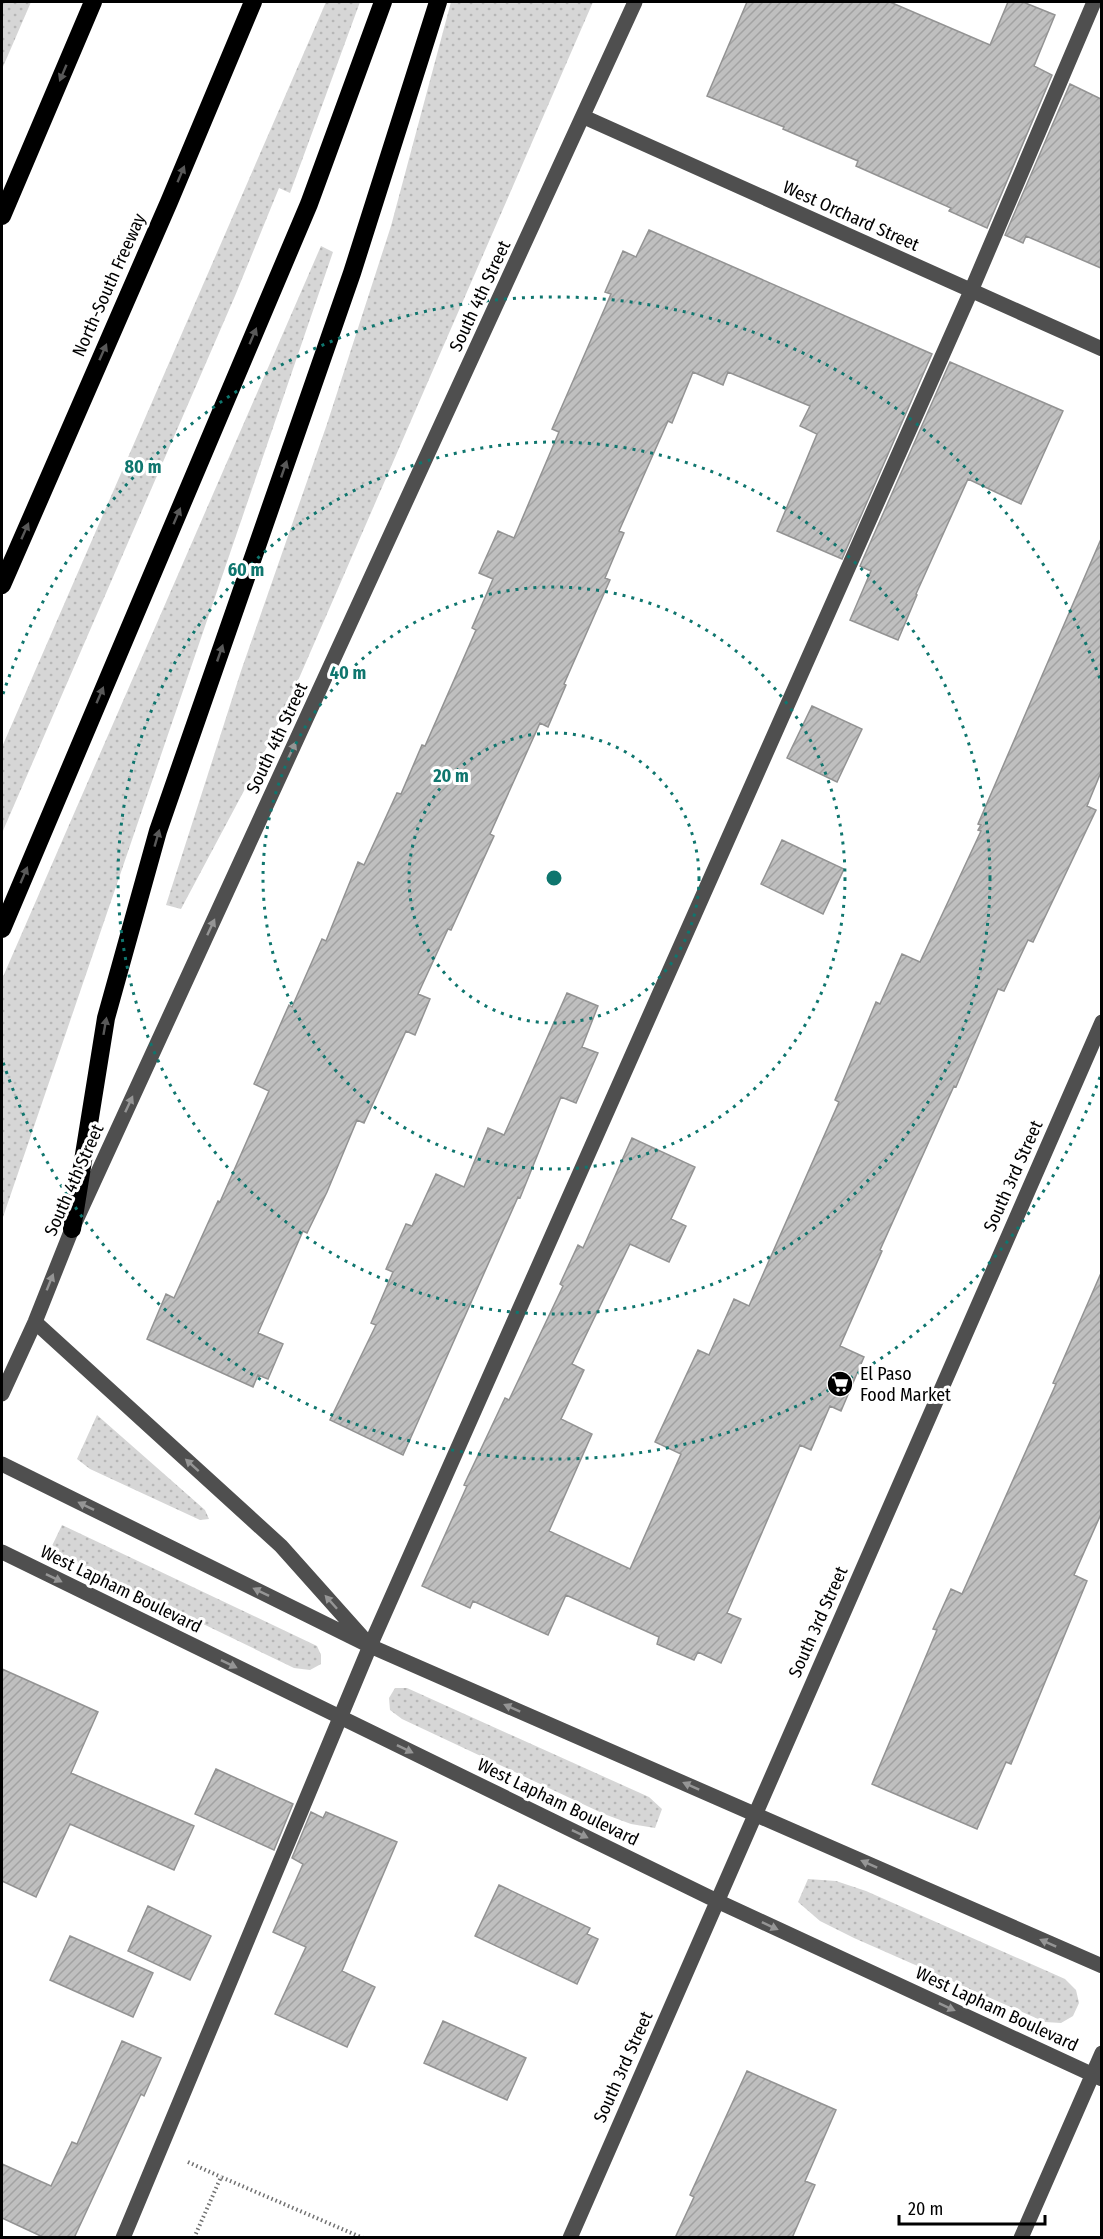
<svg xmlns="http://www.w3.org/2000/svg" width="1103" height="2239" viewBox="0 0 1103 2239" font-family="'Fira Sans Condensed',sans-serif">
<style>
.grass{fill:url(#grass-dots)}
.building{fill:url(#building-hatch);stroke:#939393;stroke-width:1.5}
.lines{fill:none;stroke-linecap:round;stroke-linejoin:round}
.path{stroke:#717171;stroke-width:4;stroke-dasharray:1.5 3;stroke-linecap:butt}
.minor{stroke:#4f4f4f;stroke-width:15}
.highway{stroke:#000;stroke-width:18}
.oneway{fill:#595959}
.oneway2{fill:#959595}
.ring{fill:none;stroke:#0f766e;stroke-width:3;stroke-dasharray:3 6}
.labels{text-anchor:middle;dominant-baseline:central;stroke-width:6;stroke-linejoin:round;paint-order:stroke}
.street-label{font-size:18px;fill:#000;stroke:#fff}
.poi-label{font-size:18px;fill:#000;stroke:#fff;text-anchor:start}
.centre{fill:#0f766e;stroke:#fff;stroke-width:3}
.ring-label{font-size:18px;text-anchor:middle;font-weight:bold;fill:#0f766e;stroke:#fff;stroke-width:6;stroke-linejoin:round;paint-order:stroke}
</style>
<defs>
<pattern id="grass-dots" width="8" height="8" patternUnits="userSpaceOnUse" patternTransform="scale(1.5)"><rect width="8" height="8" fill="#d6d6d6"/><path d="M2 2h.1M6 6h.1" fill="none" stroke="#b6b6b6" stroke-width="1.8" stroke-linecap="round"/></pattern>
<pattern id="building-hatch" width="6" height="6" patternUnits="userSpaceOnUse" patternTransform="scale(1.5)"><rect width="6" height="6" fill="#bfbfbf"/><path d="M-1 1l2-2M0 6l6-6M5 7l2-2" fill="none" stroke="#a2a2a2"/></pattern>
</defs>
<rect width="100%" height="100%" fill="#fff"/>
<path class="grass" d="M2,2H31L2,69Z
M326,2H360L290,193L279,188L235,296L2,833V747Z
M451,2H593L300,676L263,755L181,909L166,905L241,671L327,424L391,226Z
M321,246L333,252L2,1220V979Z
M97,1415L205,1510L209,1519L200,1520L90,1469L77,1459Z
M62,1525L317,1646L321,1655V1664L310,1670L294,1668L50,1550Z
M395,1688H407L649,1797L662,1809L655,1828L631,1824L604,1814L402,1719L390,1710L389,1698Z
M808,1879L836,1881L866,1891L1065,1979L1076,1990L1079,2003L1073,2016L1061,2023L1045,2022L854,1938L820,1921L798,1902Z"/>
<path class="building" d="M747,2H890L990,45L1008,2H1023L1055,15L1034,66L1052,75L987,228L949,211L951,208L856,166L858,161L783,129L784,127L707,96Z
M1070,84L1101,99V268L1026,236L1023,243L1005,235Z
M649,230L932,354L842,559L777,531L817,434L800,426L810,406L728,372L723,385L693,372L672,423L668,421L619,531L624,533L605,578L610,580L564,684L566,685L548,727L540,723L490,834L494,836L451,930L448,929L418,994L430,999L415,1035L406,1031L364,1123L357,1120L327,1192L307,1233L303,1231L258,1333L283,1344L268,1379L258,1375L253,1387L147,1339L166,1294L174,1298L218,1201L220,1202L269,1091L254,1084L289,1005L292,1007L322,939L326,941L358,862L364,865L397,793L401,794L422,745L425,746L476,630L472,628L493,579L479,573L498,531L514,538L559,432L552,429L611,294L605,292L623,251L636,257Z
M950,362L1063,411L1021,504L968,479L916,594L917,595L898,640L850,620L871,571L860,566Z
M1101,539V772L1087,806L1096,810L1033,942L1028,940L1004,991L998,989L956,1087L954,1086L880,1250L882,1251L840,1346L864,1357L841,1411L830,1406L811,1450L800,1445L727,1613L741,1619L721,1663L698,1652L694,1660L657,1644L659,1637L566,1595L548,1635L473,1601L470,1608L422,1586L467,1486L464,1485L505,1398L509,1400L563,1286L560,1284L578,1245L583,1248L632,1138L695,1167L671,1219L686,1226L669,1262L630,1244L572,1364L584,1370L561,1419L592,1434L549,1531L630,1569L681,1454L655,1442L698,1350L709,1355L734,1299L749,1306L839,1102L835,1100L876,1002L880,1004L902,954L920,962L981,831L978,830L981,825L978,824Z
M812,706L862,729L837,782L787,758Z
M782,840L844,869L823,914L761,884Z
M567,993L598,1006L582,1047L598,1053L576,1103L561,1097L520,1198L518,1197L403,1455L330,1420L376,1325L371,1323L393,1272L386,1269L406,1224L412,1226L436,1174L464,1187L488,1128L504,1135Z
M1101,1273V1514L1074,1575L1087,1581L1011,1764L1006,1762L977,1829L872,1784L937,1630L933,1629L951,1589L962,1594L1056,1384L1053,1383Z
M2,1669L98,1712L71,1773L194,1826L174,1870L70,1824L36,1897L2,1881Z
M216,1769L293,1804L274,1850L195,1814Z
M311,1812L323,1818L326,1812L397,1842L342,1971L375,1987L347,2047L275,2014L306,1947L273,1932L303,1864L292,1858Z
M499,1885L590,1928L587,1934L598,1939L577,1984L475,1936Z
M148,1906L211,1936L190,1980L128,1951Z
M70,1936L153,1973L133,2017L50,1980Z
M443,2021L526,2058L507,2100L424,2063Z
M122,2041L161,2058L144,2096L141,2094L74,2238H45L2,2218V2164L51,2186L72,2142L77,2144Z
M747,2071L836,2110L805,2181L815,2185L792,2238H675L694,2197L690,2195Z"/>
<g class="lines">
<path class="path" d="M188,2162L221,2177
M194,2238L221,2177L363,2238"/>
<path class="minor" d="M584,117L1102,349
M35,1322L281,1546L364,1639
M2,1394L35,1322L72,1229L635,2
M2,1464L370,1646L1102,1966
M2,1552L717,1901L1102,2079
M123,2238L370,1646L971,291L1094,2
M570,2238L1102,1022
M1021,2238L1102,2053"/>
<path class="highway" d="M2,216L93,2
M2,585L169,202L253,2
M2,929L309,204L383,2
M72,1229L106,1018L158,831L352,273L438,2"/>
</g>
<defs><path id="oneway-solid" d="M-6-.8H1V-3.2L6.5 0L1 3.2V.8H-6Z" transform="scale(1.5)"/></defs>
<g class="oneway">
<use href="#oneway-solid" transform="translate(63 73) rotate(113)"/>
<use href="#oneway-solid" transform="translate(181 174) rotate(-67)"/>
<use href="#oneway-solid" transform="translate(253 336) rotate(-67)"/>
<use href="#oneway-solid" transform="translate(103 352) rotate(-66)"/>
<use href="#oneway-solid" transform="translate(284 469) rotate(-71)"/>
<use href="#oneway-solid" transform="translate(177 516) rotate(-67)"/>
<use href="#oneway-solid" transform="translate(25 531) rotate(-66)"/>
<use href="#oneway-solid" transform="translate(220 653) rotate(-71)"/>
<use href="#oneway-solid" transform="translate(100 695) rotate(-67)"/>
<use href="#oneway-solid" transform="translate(157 838) rotate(-74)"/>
<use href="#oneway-solid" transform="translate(24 875) rotate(-67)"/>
<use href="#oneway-solid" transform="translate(105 1026) rotate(-80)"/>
</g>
<g class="oneway2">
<use href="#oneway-solid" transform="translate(292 750) rotate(-65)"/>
<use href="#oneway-solid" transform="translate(211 927) rotate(-65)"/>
<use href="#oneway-solid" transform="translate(129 1104) rotate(-65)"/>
<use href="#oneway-solid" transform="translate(50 1282) rotate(-68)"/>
<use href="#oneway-solid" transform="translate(192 1465) rotate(-138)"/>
<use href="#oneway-solid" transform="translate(86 1506) rotate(-154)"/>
<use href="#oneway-solid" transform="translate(54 1578) rotate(26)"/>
<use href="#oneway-solid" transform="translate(261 1592) rotate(-154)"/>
<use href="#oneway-solid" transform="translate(331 1602) rotate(-132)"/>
<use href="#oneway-solid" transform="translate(229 1664) rotate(26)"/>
<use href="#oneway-solid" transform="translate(512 1708) rotate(-156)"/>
<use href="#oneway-solid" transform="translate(405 1749) rotate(26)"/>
<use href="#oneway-solid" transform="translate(691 1786) rotate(-156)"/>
<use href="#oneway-solid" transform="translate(580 1834) rotate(26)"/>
<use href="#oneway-solid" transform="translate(869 1864) rotate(-156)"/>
<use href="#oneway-solid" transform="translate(770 1926) rotate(25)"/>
<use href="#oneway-solid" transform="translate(1048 1943) rotate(-156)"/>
<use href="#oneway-solid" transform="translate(947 2007) rotate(25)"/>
</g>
<g class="ring">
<circle cx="554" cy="878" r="145"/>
<circle cx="554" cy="878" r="291"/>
<circle cx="554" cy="878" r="436"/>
<path d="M1100 1077A581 581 0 0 1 3 1062M3 694A581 581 0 0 1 1100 679"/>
</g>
<defs>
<g id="supermarket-disc" transform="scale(1.35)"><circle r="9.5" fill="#000" stroke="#fff"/><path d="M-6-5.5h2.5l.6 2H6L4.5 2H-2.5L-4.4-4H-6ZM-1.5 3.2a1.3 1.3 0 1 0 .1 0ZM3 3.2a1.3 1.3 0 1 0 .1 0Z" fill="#fff"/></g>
</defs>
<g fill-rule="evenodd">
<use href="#supermarket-disc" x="840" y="1384"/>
</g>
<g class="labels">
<g class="street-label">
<text transform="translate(851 216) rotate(24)">West Orchard Street</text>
<text transform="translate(109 285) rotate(-66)">North-South Freeway</text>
<text transform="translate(480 296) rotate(-65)">South 4th Street</text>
<text transform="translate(277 738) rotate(-65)">South 4th Street</text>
<text transform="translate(1013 1176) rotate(-66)">South 3rd Street</text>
<text transform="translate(74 1180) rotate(-66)">South 4th Street</text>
<text transform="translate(121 1589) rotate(26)">West Lapham Boulevard</text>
<text transform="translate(818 1622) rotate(-66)">South 3rd Street</text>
<text transform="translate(558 1802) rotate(26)">West Lapham Boulevard</text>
<text transform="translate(997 2009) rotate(25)">West Lapham Boulevard</text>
<text transform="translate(623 2067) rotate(-66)">South 3rd Street</text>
</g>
<g class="poi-label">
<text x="860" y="1374">El Paso<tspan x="860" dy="21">Food Market</tspan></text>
</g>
</g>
<circle cx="554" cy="878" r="9" class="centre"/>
<g class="ring-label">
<text x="143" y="473">80 m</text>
<text x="246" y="576">60 m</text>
<text x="348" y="679">40 m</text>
<text x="451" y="782">20 m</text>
</g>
<rect width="1103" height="2239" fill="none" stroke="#000000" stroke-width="6"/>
<path d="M899 2215v9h146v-9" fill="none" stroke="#000000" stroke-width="3"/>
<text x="908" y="2215" font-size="18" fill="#000000" stroke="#ffffff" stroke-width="4.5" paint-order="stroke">20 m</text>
</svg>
